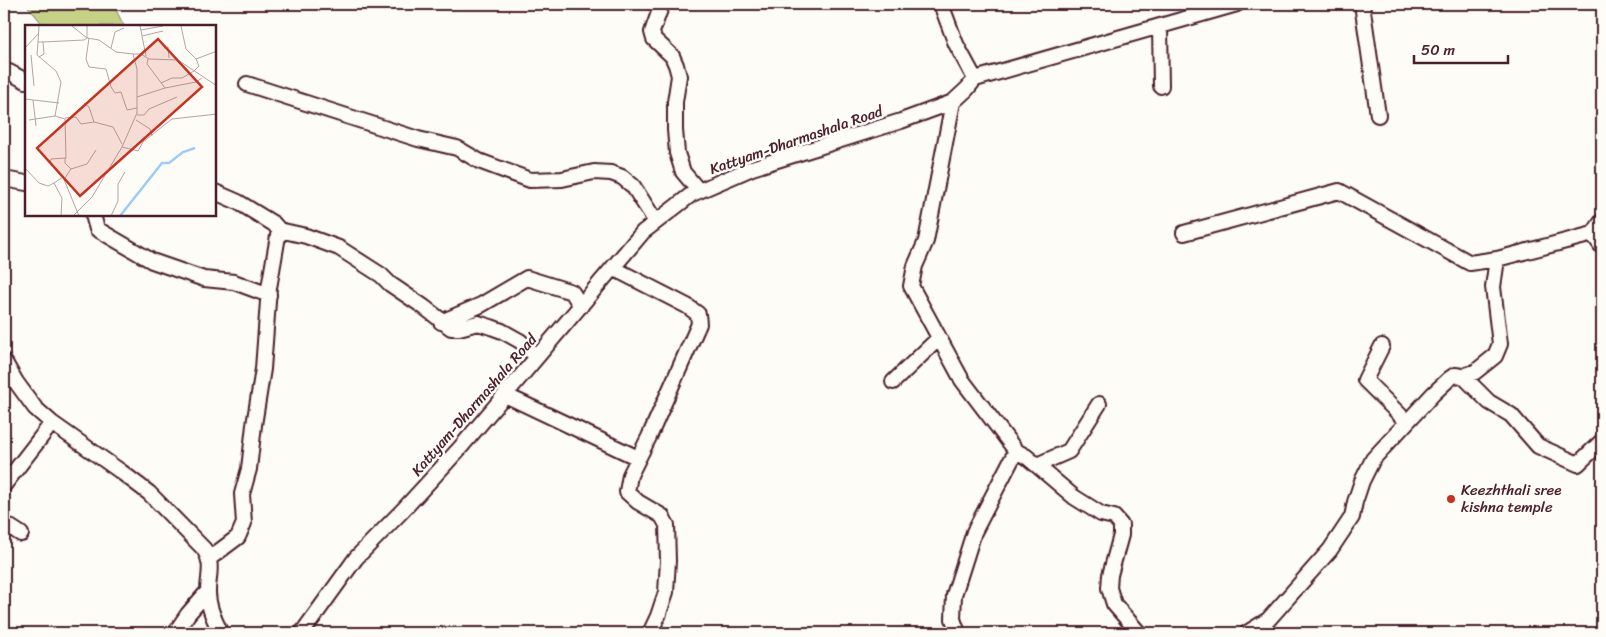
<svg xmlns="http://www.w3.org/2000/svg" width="1606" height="637" viewBox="0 0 1606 637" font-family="Sriracha,sans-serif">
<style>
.green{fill:#c4d286;stroke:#877858}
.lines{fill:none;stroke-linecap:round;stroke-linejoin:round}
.street-casing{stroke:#4a1f2b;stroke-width:18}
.street{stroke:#fdfcf7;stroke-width:14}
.poi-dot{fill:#c8321e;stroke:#fdfcf7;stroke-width:2}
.labels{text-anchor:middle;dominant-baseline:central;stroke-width:5;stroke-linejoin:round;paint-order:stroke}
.street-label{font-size:15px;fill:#4a1f2b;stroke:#fdfcf7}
.poi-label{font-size:15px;fill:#4a1f2b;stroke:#fdfcf7;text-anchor:start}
.inset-river{fill:none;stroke:#9dccf8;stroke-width:2.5}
.inset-road{fill:none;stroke:#b5a4a5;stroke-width:1}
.view{fill:#c8321e;fill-opacity:0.15;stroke:#c8321e;stroke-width:2.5}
.inset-edge{fill:none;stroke:#4a1f2b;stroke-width:2.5}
</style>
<rect width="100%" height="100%" fill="#fdfcf7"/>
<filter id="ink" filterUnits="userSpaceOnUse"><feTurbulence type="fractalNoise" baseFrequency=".02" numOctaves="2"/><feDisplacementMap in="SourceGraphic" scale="10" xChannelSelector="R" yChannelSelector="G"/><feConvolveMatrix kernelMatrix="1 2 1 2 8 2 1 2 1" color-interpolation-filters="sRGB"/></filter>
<g filter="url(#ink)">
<path class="green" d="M26,4H113L124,26H44Z"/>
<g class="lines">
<g class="street-casing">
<path id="street" d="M662,4L652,32L654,39L672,56L676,65L679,76L675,102V130L677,153L683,172L699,191
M941,4L956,44L975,79
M1362,4L1378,115
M1160,27L1161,86
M4,71L9,72L26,81
M247,84L418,139L457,148L479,161L530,180L562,179L594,172L611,173L622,177L633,186L656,222
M953,102L926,241L915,266L911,286L962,380L1016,451L1027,457L1074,497L1101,514L1114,517L1121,525V535L1110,575L1109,588L1114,604L1139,633
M4,179L26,183
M93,215L97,229L152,261L204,279L234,282L269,295
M1602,221L1593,234L1602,247
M279,230L306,236L339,248L381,275L390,284L424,307L451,328H459L478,323L491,327L502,331L520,341L537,357
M1184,233L1339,191L1470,263L1497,259
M613,268L687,306L698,314L699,324L649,437L630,475L627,492L638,502L662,516L667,525L668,561L666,592L658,616L650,633
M441,322L481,305L527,278L572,292L581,306
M1382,346L1365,380L1407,422
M4,361L16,382L35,408L52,423L120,471L149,493L204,549C214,565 208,575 208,592C208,607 214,620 221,633
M1463,376L1475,372L1495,356L1500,344L1493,287L1497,259L1593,234
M893,382L939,338
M505,395L638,458
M1037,465L1069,451L1099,404
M4,485L52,423
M4,523L21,534
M210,558L238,537L244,523L242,494L249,469L254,425L263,369L269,288L279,230L274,224L238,202L215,192
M175,633L188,614L208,591
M302,633L356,558L403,510L460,448L643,232L692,194L752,168L901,121L953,102L967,89L975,79L1237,4
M958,633L953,619L954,595L974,532L1016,451
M1247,633L1268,620L1330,550L1352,517L1355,502L1362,481L1373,459L1433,394L1449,379L1455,375L1463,376L1489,402L1511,415L1538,446L1578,464L1602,441"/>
</g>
<use href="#street" class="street"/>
</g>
</g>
<circle class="poi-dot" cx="1451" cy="499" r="5"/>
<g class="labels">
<g class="street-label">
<text transform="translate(796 140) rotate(-19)">Kattyam-Dharmashala Road</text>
<text transform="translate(474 405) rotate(-49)">Kattyam-Dharmashala Road</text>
</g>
<g class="poi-label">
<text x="1461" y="490">Keezhthali sree<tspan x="1461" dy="17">kishna temple</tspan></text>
</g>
</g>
<g transform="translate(25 25)">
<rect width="191" height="191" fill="#fdfcf7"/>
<path class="inset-river" d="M95,191L137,138H144L158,127L170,123"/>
<path class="inset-road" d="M14,1L13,17H18L59,15L62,13V1M47,1L62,13L74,15L91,27L108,29L112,44V88L97,122L67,172L48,191M115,1L121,31M156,1L161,24L171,34L192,26M116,5L138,1M117,11L138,6M64,13L61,34L64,42L81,44L86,62L90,68L96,67L102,85L112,83M13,17L12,30L31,46L36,57L30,91L40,94L41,133L26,134L25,138M0,23L13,9M86,23L90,7L99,3M139,23L143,22L144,33M108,29H116L124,34L153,35L192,61M6,30L9,61M14,32L19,29L18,17M123,34L122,39L140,63L171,57L177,53M136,58L147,53H157L169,46L174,41L171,34M112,72L140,63M0,74L34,78M8,75L11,101M59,78L64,82L69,97M112,90H119L124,84L152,72M40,93L51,92L56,99L69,97L88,102L97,119M4,95L30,91M111,95L125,104L127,111M97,122L113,126L118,117L147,94L192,89M0,143L14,158L23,161L29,158M46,144L62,139L71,125M40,153L46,144L40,138V133M36,191L37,173L29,158L38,152L54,191M86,191L93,176V159L100,147"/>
<path class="view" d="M133,14L177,62L55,171L12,123Z"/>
<rect width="191" height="191" class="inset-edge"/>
</g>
<rect width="1606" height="637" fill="none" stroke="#fdfcf7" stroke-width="20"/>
<rect x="10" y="10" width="1586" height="617" fill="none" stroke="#4a1f2b" stroke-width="2" filter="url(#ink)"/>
<path d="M1414 55v8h94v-8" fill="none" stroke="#4a1f2b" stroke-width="2.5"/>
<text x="1421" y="55" font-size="15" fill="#4a1f2b" stroke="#fdfcf7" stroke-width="4" paint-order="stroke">50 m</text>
</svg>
